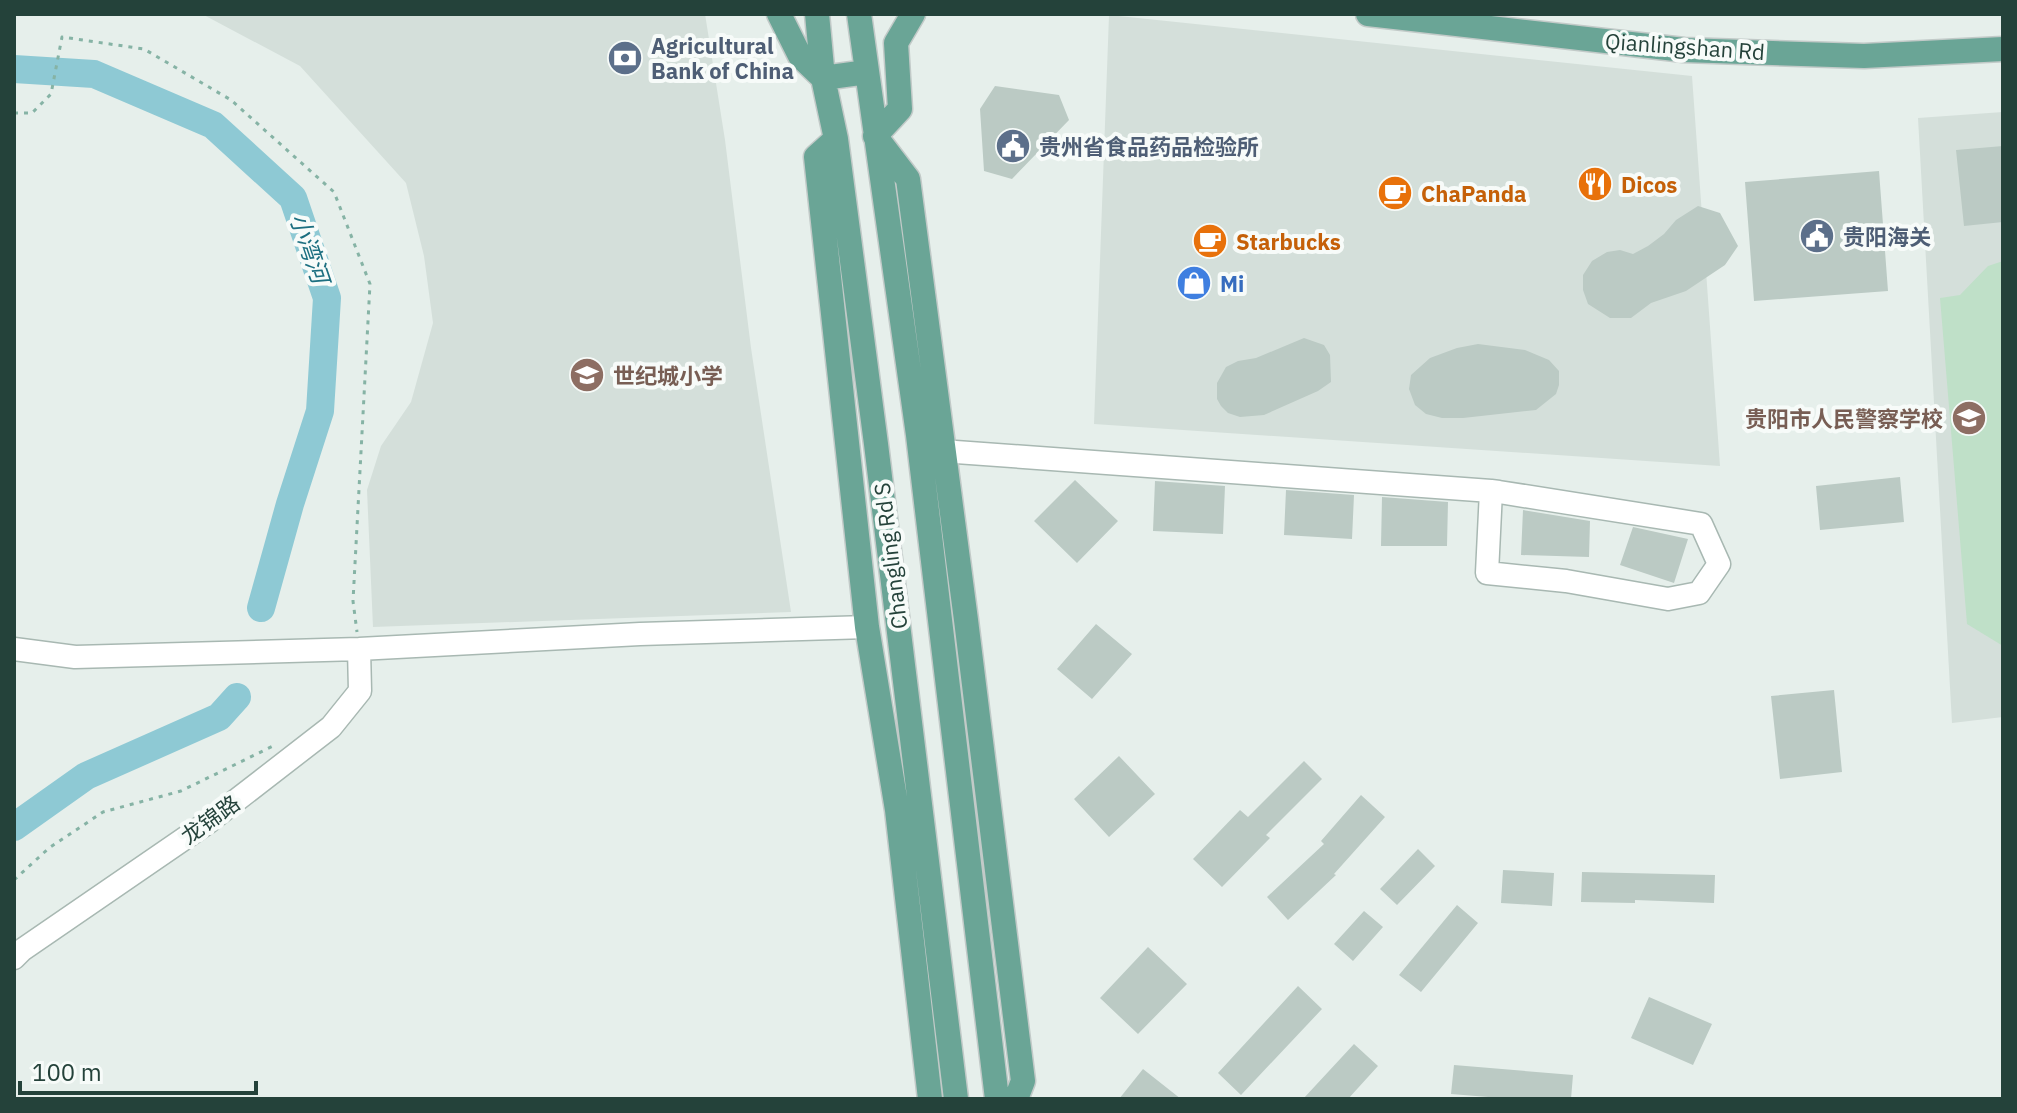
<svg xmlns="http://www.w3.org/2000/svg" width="2017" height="1113" viewBox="0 0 2017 1113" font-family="'IBM Plex Sans','Noto Sans SC',sans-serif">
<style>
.built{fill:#d4dfda}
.green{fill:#bfe0c8}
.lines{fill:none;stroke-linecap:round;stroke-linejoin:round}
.river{stroke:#8ec9d4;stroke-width:28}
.building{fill:#bbcac4}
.minor-casing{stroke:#a8b8b2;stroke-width:25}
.major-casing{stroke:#c2cac8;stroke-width:27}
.path{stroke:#86b3a5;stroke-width:3;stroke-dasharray:4 6;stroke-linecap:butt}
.minor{stroke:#fff;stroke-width:22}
.major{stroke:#6aa596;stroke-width:24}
.labels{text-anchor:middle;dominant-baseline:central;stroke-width:8;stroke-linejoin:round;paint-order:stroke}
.service-label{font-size:22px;font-weight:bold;fill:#4e5e75;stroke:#f7fbf9;text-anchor:start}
.street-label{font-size:22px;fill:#24423a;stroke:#f7fbf9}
.food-label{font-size:22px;font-weight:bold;fill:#c56008;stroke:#f7fbf9;text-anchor:start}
.shop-label{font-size:22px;font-weight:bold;fill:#366cbe;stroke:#f7fbf9;text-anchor:start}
.education-label{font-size:22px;font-weight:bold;fill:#785e54;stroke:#f7fbf9;text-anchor:start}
.water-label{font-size:24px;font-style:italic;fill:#1c6f80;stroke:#f7fbf9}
</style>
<rect width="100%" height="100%" fill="#e6efeb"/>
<path class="built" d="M202,14H705L725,140L751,348L791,612L373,627L367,490L381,446L411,402L433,323L424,256L406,183L300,66Z
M1109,15L1692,76L1720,466L1094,424Z
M2003,112V717L1952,723L1918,118Z"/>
<path class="green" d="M2003,261V646L1967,624L1940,298L1960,295L1988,266Z"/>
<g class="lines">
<path class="river" d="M14,69L94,74L213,125L293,198L327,298L320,411L290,504L261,608
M14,827L86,776L219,717L237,697"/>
</g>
<path class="building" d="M995,86L1059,95L1069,120L1012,179L984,171L980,109Z
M2003,146V222L1964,226L1956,150Z
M1879,171L1888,291L1754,301L1745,182Z
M1698,206L1720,213L1738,246L1725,265L1686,291L1651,303L1631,318H1610L1588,304L1583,290V275L1592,261L1607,252L1620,250L1633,254L1648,246L1664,234L1676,220Z
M1304,338L1324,345L1330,355L1331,382L1318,391L1264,415L1240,417L1228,413L1221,406L1217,399V383L1226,367L1238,361L1256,358Z
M1478,344L1525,350L1549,360L1559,371V385L1556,394L1536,410L1463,418H1442L1426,414L1415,405L1409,389L1411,375L1430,358L1457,348Z
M1900,477L1904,522L1820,530L1816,486Z
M1075,480L1118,521L1077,563L1034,521Z
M1155,481L1225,486L1223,534L1153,531Z
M1286,490L1354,495L1352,539L1284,535Z
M1382,497L1448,502L1447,546H1381Z
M1523,510L1590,521L1589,557L1521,555Z
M1633,527L1688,539L1674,583L1620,565Z
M1096,624L1132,654L1092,699L1057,669Z
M1834,690L1842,772L1780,779L1771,696Z
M1119,756L1155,794L1109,837L1074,799Z
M1304,761L1322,779L1266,835L1270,838L1222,887L1193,859L1240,810L1248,817Z
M1361,795L1385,817L1334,874L1336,875L1288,920L1267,897L1324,844L1321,841Z
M1418,849L1435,866L1397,905L1380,889Z
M1503,870L1554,873L1552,906L1501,903Z
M1582,872L1715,875L1714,903L1635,900V903L1581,902Z
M1457,905L1478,923L1421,992L1399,975Z
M1364,911L1383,927L1353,961L1334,944Z
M1148,947L1187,984L1138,1034L1100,998Z
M1298,986L1322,1009L1241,1095L1218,1073Z
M1649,997L1712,1024L1693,1065L1631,1038Z
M1354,1044L1378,1066L1348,1099H1303Z
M1454,1065L1573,1075L1571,1099H1513L1451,1094Z
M1143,1069L1181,1099H1119Z"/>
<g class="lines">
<g class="minor-casing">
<path id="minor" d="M942,451L1491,491L1499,492L1701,524L1719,564L1699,593L1668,599L1566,581L1487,573L1491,491
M14,649L75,657L359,649L640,634L867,627
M14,958L22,950L207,823L331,727L360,691L359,649"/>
</g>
<g class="major-casing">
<path id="major" d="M779,14L800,56L823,78
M817,14L823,78L836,139L876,444L956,1099
M859,14L918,435L997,1099
M1368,14L1684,50L1864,56L2003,49
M823,78L867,72
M875,136L900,109L896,43L913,14
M876,137L908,179L966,620L1023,1081L1016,1099
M836,139L816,157L867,627L897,810L930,1099"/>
</g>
<path class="path" d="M14,113H32L51,94L62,37L144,49L231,100L334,192L370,284L353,601L357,632
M14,880L49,848L103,812L181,791L273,746"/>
<use href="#minor" class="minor"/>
<use href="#major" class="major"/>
</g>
<defs>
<g id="bank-disc" transform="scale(1.8)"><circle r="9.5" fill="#5c6f8a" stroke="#f7fbf9"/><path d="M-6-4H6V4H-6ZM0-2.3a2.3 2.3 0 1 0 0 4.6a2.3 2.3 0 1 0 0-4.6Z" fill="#fff"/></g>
<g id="civic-disc" transform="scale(1.8)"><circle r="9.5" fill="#5c6f8a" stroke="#f7fbf9"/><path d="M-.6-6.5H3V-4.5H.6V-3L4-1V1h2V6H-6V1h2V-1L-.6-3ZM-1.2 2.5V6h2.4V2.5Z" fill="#fff"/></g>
<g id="restaurant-disc" transform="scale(1.8)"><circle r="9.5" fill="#e8710a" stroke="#f7fbf9"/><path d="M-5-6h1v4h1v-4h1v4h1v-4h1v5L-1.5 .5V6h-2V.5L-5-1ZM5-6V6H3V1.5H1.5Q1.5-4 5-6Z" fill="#fff"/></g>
<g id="cafe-disc" transform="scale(1.8)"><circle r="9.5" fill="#e8710a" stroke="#f7fbf9"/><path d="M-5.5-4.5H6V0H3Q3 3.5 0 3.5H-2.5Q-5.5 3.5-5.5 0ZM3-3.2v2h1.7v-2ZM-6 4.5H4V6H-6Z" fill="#fff"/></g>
<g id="shop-disc" transform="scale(1.8)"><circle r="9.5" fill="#3f7fe0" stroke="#f7fbf9"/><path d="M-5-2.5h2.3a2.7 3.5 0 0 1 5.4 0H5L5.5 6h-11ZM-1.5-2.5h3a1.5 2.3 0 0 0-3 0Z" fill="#fff"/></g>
<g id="school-disc" transform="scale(1.8)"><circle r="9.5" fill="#8d6e63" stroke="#f7fbf9"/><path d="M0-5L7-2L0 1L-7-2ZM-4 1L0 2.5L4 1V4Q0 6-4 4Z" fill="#fff"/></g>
</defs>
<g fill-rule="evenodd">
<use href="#bank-disc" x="625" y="58"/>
<use href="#civic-disc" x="1013" y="146"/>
<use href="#restaurant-disc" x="1595" y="184"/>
<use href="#cafe-disc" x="1395" y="193"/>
<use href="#civic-disc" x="1817" y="236"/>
<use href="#cafe-disc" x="1210" y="241"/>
<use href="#shop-disc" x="1194" y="283"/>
<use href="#school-disc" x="587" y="375"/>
<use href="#school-disc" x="1969" y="418"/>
</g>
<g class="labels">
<g class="service-label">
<text x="651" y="45">Agricultural<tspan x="651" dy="25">Bank of China</tspan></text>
<text x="1039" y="146">贵州省食品药品检验所</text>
<text x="1843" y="236">贵阳海关</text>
</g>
<g class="street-label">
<text transform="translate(1685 46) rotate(4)">Qianlingshan Rd</text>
<text transform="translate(890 556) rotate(-97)">Changling Rd S</text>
<text transform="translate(210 819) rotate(-36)">龙锦路</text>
</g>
<g class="food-label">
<text x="1621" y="184">Dicos</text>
<text x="1421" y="193">ChaPanda</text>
<text x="1236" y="241">Starbucks</text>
</g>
<g class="shop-label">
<text x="1220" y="283">Mi</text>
</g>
<g class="education-label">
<text x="613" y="375">世纪城小学</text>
<text x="1943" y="418" text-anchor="end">贵阳市人民警察学校</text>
</g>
<g class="water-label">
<text transform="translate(310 248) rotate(71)">小湾河</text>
</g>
</g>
<rect width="2017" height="1113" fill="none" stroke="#24423a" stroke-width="32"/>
<path d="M20 1081v12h236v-12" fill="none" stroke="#24423a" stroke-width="4"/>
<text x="32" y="1081" font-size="24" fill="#24423a" stroke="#f7fbf9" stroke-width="6" paint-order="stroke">100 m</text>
</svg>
